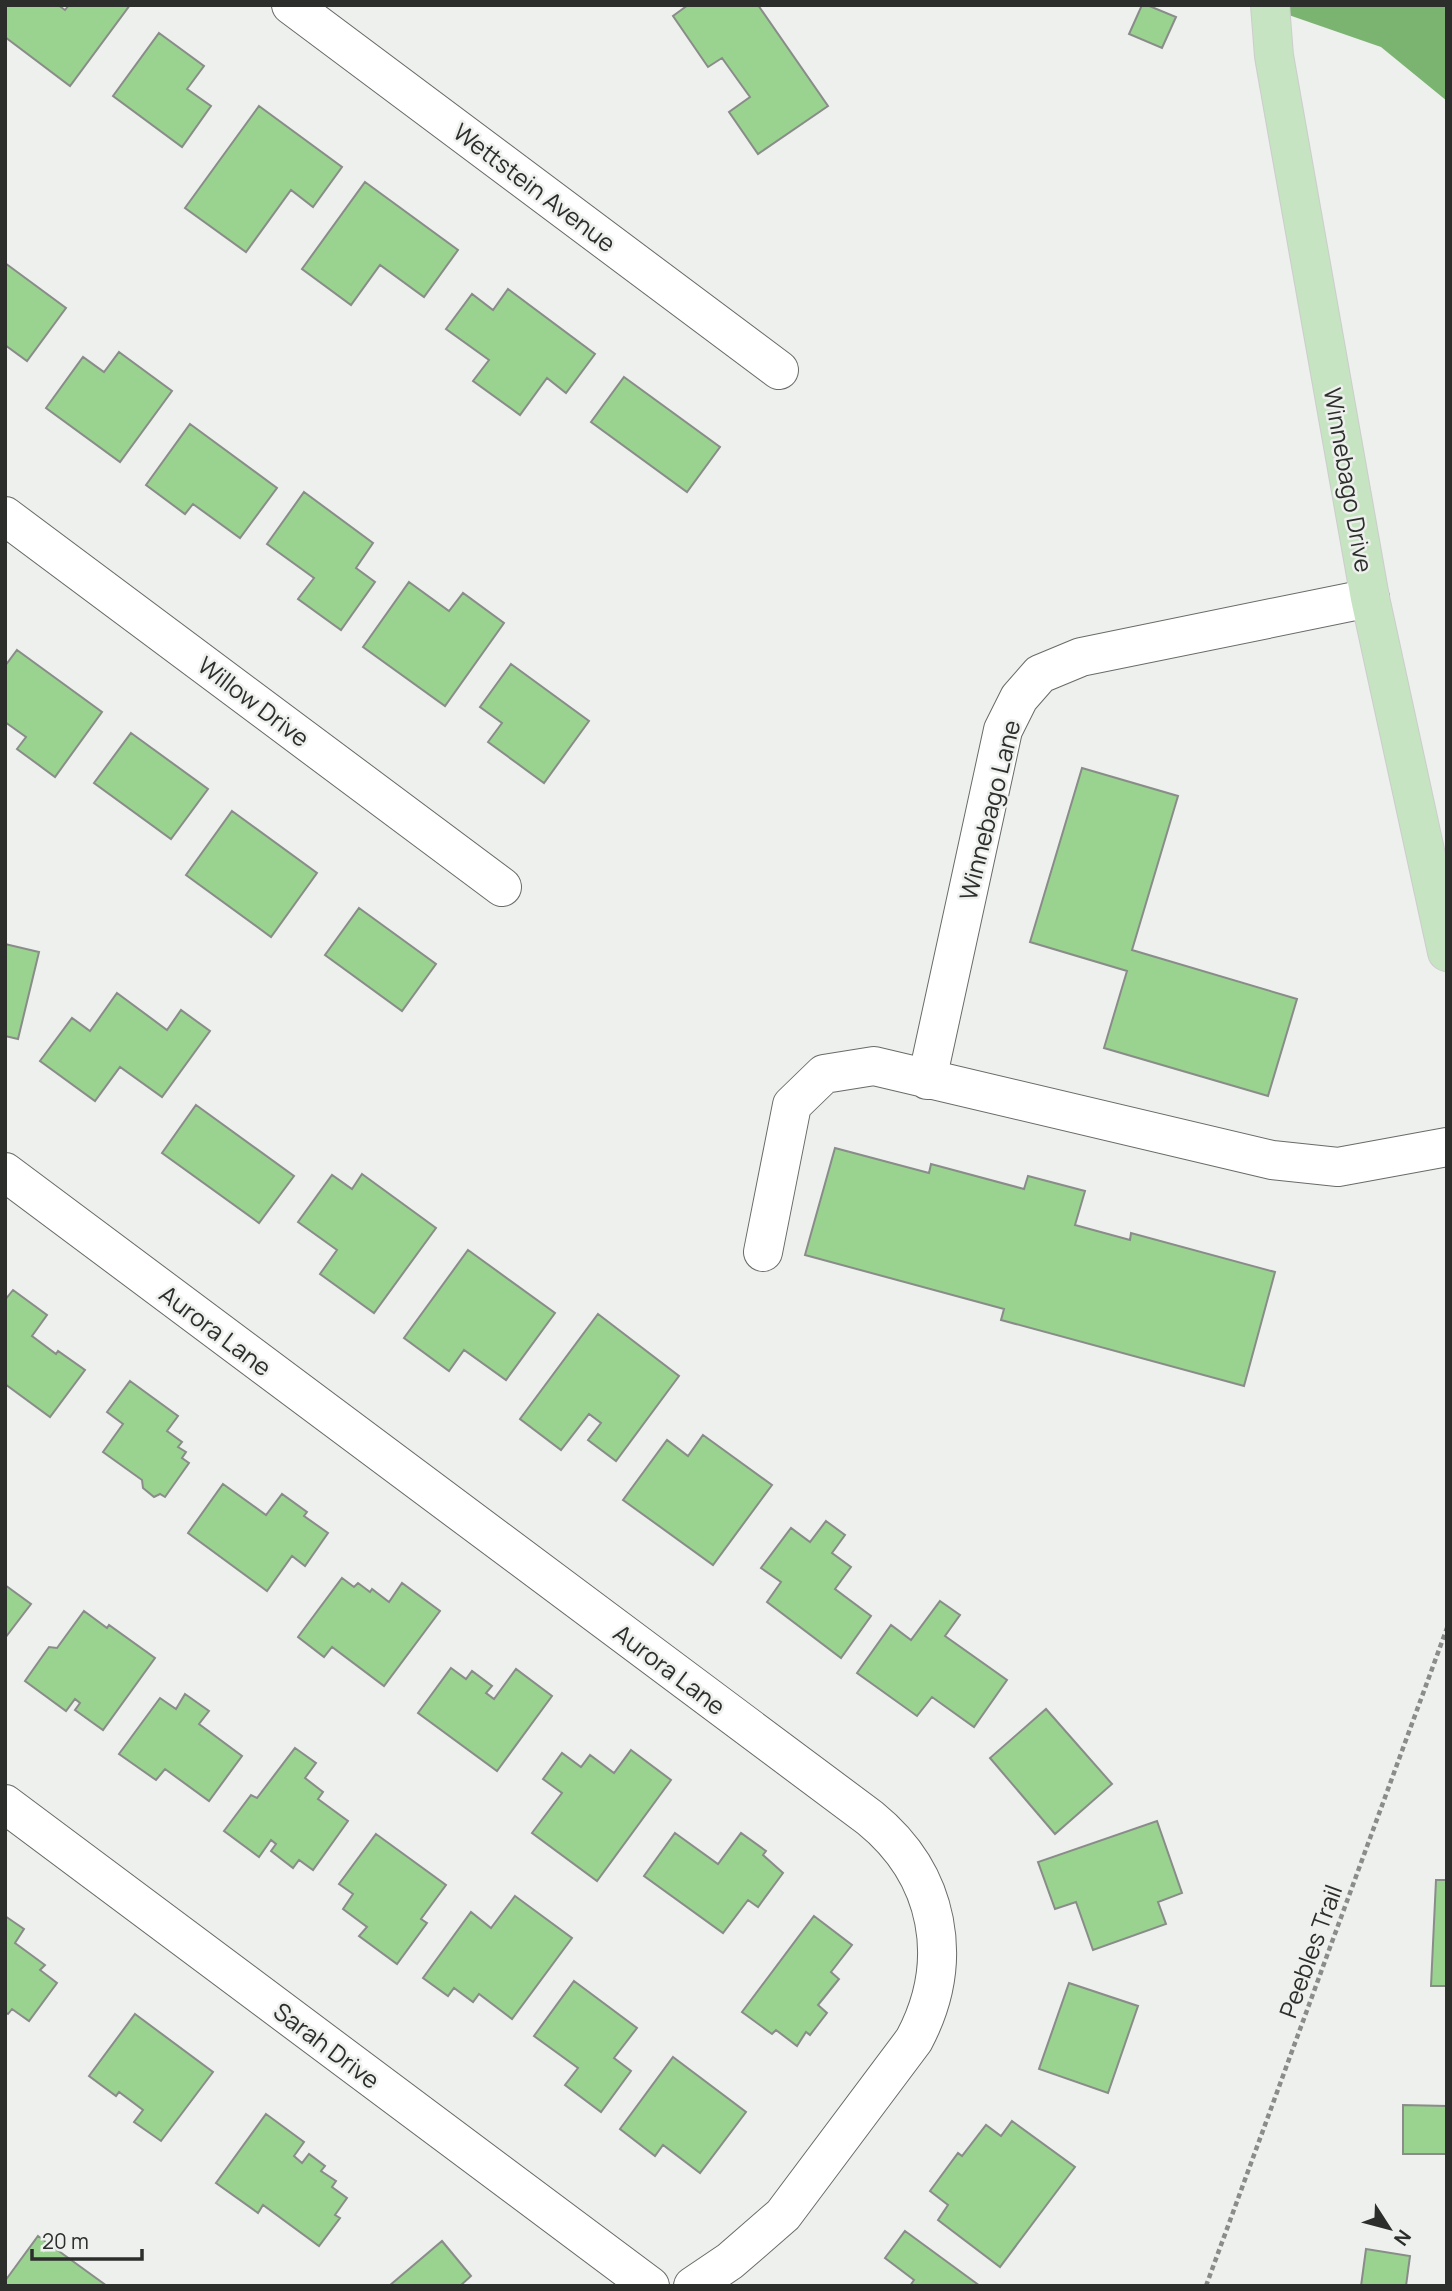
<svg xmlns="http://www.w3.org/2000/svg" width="1452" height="2291" viewBox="0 0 1452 2291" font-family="Manrope,sans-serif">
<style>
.water{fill:#7bb471}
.building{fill:#99d38f;stroke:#898c89;stroke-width:2}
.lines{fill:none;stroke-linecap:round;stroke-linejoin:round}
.minor-casing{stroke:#686b67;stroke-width:40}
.major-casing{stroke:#cccdcc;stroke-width:40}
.path{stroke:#8a8c89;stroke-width:4.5;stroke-dasharray:5 3.5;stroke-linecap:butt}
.minor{stroke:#fff;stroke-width:38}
.major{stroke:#c6e4c1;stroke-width:38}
.labels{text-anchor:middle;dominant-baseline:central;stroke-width:5;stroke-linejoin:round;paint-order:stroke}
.street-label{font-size:24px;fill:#2c2e2c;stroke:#edf0ec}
</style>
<rect width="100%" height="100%" fill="#edf0ec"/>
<path class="water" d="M1260,5H1447V101L1381,47Z"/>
<path class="building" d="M5,5H58L65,10L69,5H130L70,86L5,37Z
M688,5H758L828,106L758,154L729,112L750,97L722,58L708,67L673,16Z
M1142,5H1147L1176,17L1162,48L1129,34Z
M159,33L204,66L187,89L211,106L182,147L113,96Z
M259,106L342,167L313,207L291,190L246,252L185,208Z
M365,182L458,250L424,297L380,265L351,305L302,269Z
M5,263L66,308L27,361L5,345Z
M508,289L595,354L566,393L547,378L520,415L473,381L489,360L446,329L472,294L493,310Z
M119,352L172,391L120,462L46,408L83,357L104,372Z
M624,377L720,447L687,492L591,422Z
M190,424L277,488L240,538L193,504L185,514L146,485Z
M304,492L373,543L356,568L375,582L341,630L298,599L314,578L267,544Z
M409,582L449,611L463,593L504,623L445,706L363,647Z
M17,650L102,712L55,777L17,749L26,737L5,722V666Z
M511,664L589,721L544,783L488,742L502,723L480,707Z
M131,733L208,789L171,839L94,783Z
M1082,768L1178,796L1132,950L1297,999L1268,1096L1104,1048L1127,971L1030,942Z
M232,811L317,873L271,937L186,875Z
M359,908L436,964L402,1011L325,955Z
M5,944L39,952L18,1039L5,1036Z
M117,993L167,1030L181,1010L210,1031L162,1097L120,1067L95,1101L40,1061L72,1018L90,1031Z
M196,1105L294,1176L259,1223L162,1153Z
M835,1148L929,1173L931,1164L1024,1189L1028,1176L1085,1191L1075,1225L1130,1240L1131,1233L1275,1272L1244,1386L1001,1320L1004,1309L805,1255Z
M362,1174L436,1228L374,1313L320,1274L337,1250L298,1222L332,1175L352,1189Z
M468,1250L555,1313L506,1380L464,1350L449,1371L404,1338Z
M13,1290L47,1315L32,1336L56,1354L58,1351L85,1370L50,1417L5,1384V1300Z
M598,1314L679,1376L616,1461L588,1440L601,1423L589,1414L561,1450L520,1419Z
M130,1381L178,1416L167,1431L182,1442L178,1447L186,1452L182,1458L189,1463L165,1497L160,1494L154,1497L143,1488L142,1480L103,1452L123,1424L107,1412Z
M703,1435L772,1485L713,1565L623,1500L667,1440L688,1456Z
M223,1484L266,1515L282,1494L307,1512L304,1516L328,1533L305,1566L292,1556L267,1591L188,1533Z
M826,1521L845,1535L832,1553L851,1567L835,1589L871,1616L841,1658L767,1602L781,1582L761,1568L791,1528L810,1542Z
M342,1578L354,1587L358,1583L370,1592L372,1589L389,1602L402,1583L440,1611L384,1686L332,1647L324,1657L298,1637Z
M5,1585L31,1604L5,1638Z
M940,1601L960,1615L945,1636L1007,1680L974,1727L932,1697L917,1716L857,1673L891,1625L911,1640Z
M84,1611L107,1628L109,1625L155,1658L103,1730L75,1710L80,1703L75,1699L66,1711L25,1681L49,1647L57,1648Z
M451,1668L466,1679L472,1671L492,1686L486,1693L494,1699L516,1669L552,1696L497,1771L418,1713Z
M185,1694L209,1711L199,1724L242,1756L209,1801L165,1769L156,1780L119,1754L160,1698L176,1709Z
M1046,1709L1112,1784L1055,1834L990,1758Z
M295,1748L316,1763L305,1778L323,1792L318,1799L348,1821L313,1870L299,1860L293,1868L271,1851L276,1844L271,1840L259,1857L224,1831L251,1795L257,1798Z
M631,1750L671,1780L597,1881L532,1833L562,1793L543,1779L562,1753L581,1767L590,1755L614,1773Z
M1157,1821L1182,1893L1158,1902L1166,1924L1093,1950L1076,1902L1055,1909L1038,1862Z
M675,1833L718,1864L741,1833L766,1851L763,1855L783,1873L758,1907L748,1900L723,1933L644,1876Z
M376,1834L446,1885L421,1919L427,1923L397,1964L359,1936L367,1927L343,1909L353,1894L339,1884Z
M1436,1880H1447V1986H1431Z
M515,1896L572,1938L512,2019L479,1994L473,2002L454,1988L448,1996L423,1978L471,1912L491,1928Z
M5,1916L24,1929L15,1943L45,1965L40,1970L57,1983L29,2021L12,2009L8,2014L5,2012Z
M814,1916L852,1945L831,1972L839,1979L818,2005L827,2013L810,2035L806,2032L797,2046L776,2030L772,2034L742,2012Z
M574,1981L637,2028L614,2058L631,2071L601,2112L565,2085L578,2068L534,2036Z
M1069,1983L1138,2006L1108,2093L1039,2069Z
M135,2014L213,2072L161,2141L134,2122L143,2110L119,2092L116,2096L89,2076Z
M673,2057L746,2112L700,2173L663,2145L655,2156L620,2129Z
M1403,2105L1447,2106V2154H1403Z
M266,2114L304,2142L294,2156L302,2163L309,2154L325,2166L321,2171L336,2181L332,2187L347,2198L335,2215L340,2218L319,2246L263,2205L258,2213L216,2183Z
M1012,2121L1075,2167L1000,2267L938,2220L948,2205L930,2191L958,2153L962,2156L986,2125L1001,2136Z
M905,2231L980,2286H910L914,2280L885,2258Z
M38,2236L107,2286H5V2281Z
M442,2241L471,2276L460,2286H389Z
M1366,2249L1410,2256L1406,2286H1361Z"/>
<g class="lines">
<g class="minor-casing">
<path id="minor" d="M291,5L779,370
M5,516L502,887
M927,1080L1003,730L1019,698L1040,674L1081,657L1370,598
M5,1172L870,1818C940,1875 956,1961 914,2040L783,2215L730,2261L693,2286
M763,1252L792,1105L824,1074L874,1066L1272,1160L1338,1167L1447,1147
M5,1804L650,2286"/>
</g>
<g class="major-casing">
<path id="major" d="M1270,5L1274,56L1370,598L1447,952"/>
</g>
<path class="path" d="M1206,2286L1447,1628"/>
<use href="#minor" class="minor"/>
<use href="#major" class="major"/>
</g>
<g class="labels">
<g class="street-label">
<text transform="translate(535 187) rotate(37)">Wettstein Avenue</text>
<text transform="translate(1349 480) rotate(80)">Winnebago Drive</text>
<text transform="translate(254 701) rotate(37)">Willow Drive</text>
<text transform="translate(989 810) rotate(-76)">Winnebago Lane</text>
<text transform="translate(216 1330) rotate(37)">Aurora Lane</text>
<text transform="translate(670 1669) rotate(37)">Aurora Lane</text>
<text transform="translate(1310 1951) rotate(-70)">Peebles Trail</text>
<text transform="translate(327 2045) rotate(37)">Sarah Drive</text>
</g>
</g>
<rect width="1452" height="2291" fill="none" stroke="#2c2e2c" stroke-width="14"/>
<g transform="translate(1389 2228) rotate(126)" stroke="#edf0ec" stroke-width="5" paint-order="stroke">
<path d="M0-5L12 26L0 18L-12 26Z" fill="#2c2e2c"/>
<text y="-10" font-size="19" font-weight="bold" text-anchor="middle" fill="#2c2e2c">N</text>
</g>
<path d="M32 2249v10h110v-10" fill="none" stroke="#2c2e2c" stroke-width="3.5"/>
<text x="42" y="2249" font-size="21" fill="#2c2e2c" stroke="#edf0ec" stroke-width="5" paint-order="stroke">20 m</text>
</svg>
